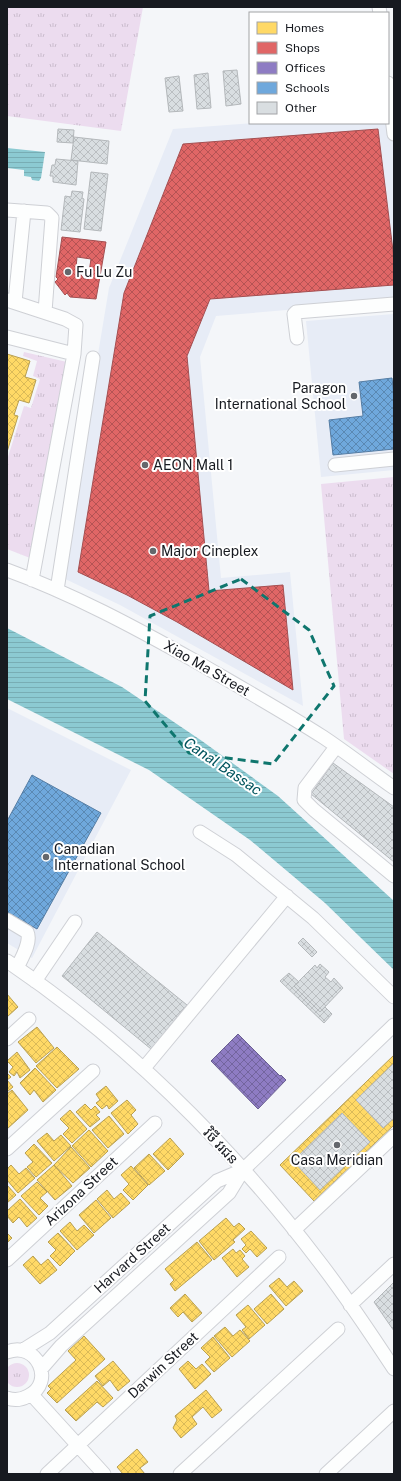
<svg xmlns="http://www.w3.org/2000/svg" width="401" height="1481" viewBox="0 0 401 1481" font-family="'Public Sans','Noto Sans Khmer',sans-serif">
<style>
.built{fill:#e7ecf6}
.grass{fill:url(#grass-tufts)}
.water{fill:url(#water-rules)}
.homes{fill:url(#homes-cross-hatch);stroke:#b9a051}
.shops{fill:url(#shops-cross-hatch);stroke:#a44f51;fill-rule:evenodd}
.offices{fill:url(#offices-cross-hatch);stroke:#6a5f92}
.schools{fill:url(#schools-cross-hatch);stroke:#557da4}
.building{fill:url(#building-cross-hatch);stroke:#b4b8bb}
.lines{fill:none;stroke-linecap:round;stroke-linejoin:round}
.minor-casing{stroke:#ced0d5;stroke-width:15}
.minor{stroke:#fdfefe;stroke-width:13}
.marked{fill:none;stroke:#0f766e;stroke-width:3;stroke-dasharray:8 5;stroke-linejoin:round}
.poi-dot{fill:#64676c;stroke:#fff;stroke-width:1.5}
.labels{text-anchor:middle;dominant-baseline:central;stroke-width:4;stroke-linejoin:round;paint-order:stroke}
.poi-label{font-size:14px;fill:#171a20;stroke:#fff;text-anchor:start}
.street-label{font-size:14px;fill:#171a20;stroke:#fff}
.water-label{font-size:15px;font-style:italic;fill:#00545d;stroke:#fff}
</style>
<defs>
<pattern id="grass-tufts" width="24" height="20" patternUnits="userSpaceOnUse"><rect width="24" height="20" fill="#ecdcef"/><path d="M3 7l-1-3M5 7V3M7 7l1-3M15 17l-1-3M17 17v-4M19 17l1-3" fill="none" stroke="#cabccd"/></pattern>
<pattern id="water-rules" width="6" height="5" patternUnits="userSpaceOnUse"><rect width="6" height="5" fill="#8ccad2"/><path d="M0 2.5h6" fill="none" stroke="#78adb4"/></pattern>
<pattern id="homes-cross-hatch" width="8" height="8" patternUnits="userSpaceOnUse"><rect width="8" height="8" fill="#ffd966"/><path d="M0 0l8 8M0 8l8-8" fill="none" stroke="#daba58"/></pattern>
<pattern id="shops-cross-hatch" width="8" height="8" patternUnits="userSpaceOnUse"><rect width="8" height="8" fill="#e06666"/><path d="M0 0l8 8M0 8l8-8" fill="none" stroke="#b55354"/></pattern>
<pattern id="offices-cross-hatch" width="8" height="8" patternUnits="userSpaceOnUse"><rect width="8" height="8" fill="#8e7cc3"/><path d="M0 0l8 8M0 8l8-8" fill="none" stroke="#73659e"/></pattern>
<pattern id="schools-cross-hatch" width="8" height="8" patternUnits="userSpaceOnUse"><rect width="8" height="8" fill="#6fa8dc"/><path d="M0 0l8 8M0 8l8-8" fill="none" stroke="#5a88b2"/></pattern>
<pattern id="building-cross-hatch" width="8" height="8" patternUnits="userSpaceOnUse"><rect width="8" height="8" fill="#d9dee1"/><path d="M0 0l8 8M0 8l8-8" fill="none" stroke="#babec1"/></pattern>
</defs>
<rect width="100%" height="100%" fill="#f4f6f9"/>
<path class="built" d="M254,123H394V301L216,316L200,357L221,578L290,572L303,706L120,605L61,577L109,288L173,129Z
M394,314V470L321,477L306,321Z
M7,708L131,770L32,958L7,943Z"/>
<path class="grass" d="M7,7H143L121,131L7,116Z
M24,352L67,362L30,558L7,549V460L24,406L31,408L40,379L33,376L37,361L23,356Z
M394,477V774L344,739L321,484Z
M5 1375a12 12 0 1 1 24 0a12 12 0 1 1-24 0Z"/>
<path class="water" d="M7,148L45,152L41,178L39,181L32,180L31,177L24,176V170L7,168Z
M7,628L122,687L202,741L278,796L394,901V970L325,903L250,840L149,770L7,699Z"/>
<path class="homes" d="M7,354L30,361L25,377L36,380L29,403L19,400L14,415L18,416L7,452Z
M7,994L18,1007L7,1017Z
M37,1027L54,1048L36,1063L18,1042Z
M57,1047L79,1069L57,1088L36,1066Z
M17,1052L30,1070L20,1078L17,1072L14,1076L9,1072L13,1067L7,1061Z
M394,1055V1125L314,1201L280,1165Z
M35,1068L56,1090L43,1102L34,1090L30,1095L20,1083Z
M7,1073L11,1077L7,1080L13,1087L7,1092Z
M106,1086L118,1101L109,1109L107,1105L102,1109L96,1103L100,1100L96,1094Z
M12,1090L28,1110L7,1129V1094Z
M127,1100L136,1110L131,1115L138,1124L128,1134L111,1113Z
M85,1104L91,1110L95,1106L100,1112L96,1115L100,1119L90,1127L76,1112Z
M70,1110L87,1129L72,1143L63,1134L69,1128L60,1119Z
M109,1116L124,1134L108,1148L92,1130Z
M89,1130L108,1151L91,1167L72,1146Z
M47,1133L54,1141L61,1135L71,1146L54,1161L37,1141Z
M170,1138L184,1154L168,1170L153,1154Z
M34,1144L52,1163L36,1177L27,1167L33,1162L25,1153Z
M71,1147L90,1168L73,1183L54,1165Z
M149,1154L165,1171L149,1185L134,1168Z
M11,1165L19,1174L26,1168L35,1178L18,1193L7,1180V1169Z
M54,1165L72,1186L55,1200L37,1180Z
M131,1166L148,1185L133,1200L123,1190L129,1184L121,1175Z
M37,1182L47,1192L40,1198L48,1206L39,1215L21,1196Z
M7,1185L16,1195L7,1203Z
M107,1190L114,1199L121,1193L130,1203L113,1218L97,1199Z
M20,1199L37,1218L27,1227L19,1217L13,1223L7,1216V1211Z
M96,1200L111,1218L94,1233L79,1215Z
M226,1218L234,1227L239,1223L245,1229L233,1240L235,1242L214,1260L199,1241Z
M70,1222L77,1231L84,1225L94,1235L77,1250L60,1231Z
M251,1231L267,1248L257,1257L250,1249L246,1253L242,1249L246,1245L241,1239Z
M7,1233L12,1238L7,1243Z
M58,1233L75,1251L60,1266L50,1256L56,1250L48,1242Z
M197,1242L212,1260L175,1291L170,1284L174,1280L165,1269Z
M233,1249L236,1253L240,1250L245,1256L242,1259L249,1267L237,1277L222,1258Z
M33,1256L41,1265L48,1259L57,1270L40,1284L23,1265Z
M279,1278L287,1287L294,1281L303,1291L286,1306L269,1286Z
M185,1294L202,1313L192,1322L183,1312L178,1317L170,1308Z
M271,1294L284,1309L267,1324L254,1309Z
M248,1305L265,1325L249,1339L242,1330L246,1327L236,1315Z
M225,1327L233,1336L240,1330L250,1341L232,1357L214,1336Z
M84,1336L105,1359L57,1403L47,1393L51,1389L48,1386L76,1360L68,1351Z
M213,1337L230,1358L214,1372L205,1362L210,1357L201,1348Z
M113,1361L130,1381L118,1391L110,1380L103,1386L95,1376Z
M188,1361L196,1369L202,1364L211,1374L195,1389L179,1369Z
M97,1381L113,1398L103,1407L97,1402L76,1421L65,1410Z
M206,1390L222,1410L212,1418L203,1407L192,1417L197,1424L181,1438L173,1428L177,1420L175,1416Z
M137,1449L148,1462L140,1468L145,1474H123L117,1467Z"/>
<path class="shops" d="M378,129L394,259V285L210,299L187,356L209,591L283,585L293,690L177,622L127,595L78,572L124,293L183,144Z
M62,237L106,242L96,299L70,297L67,293L65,295L55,282L58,279L56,277ZM77,257L91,259L88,279H84L76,268Z"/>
<path class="offices" d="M238,1034L280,1076L281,1075L286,1080L258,1109L211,1061Z"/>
<path class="schools" d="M392,378L394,396V449L333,455L329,420L363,416L359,382Z
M32,775L101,813L37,929L7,912V821Z"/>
<path class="building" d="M237,70L241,104L226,106L223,71Z
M208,73L211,108L197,109L194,75Z
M179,76L183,111L169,112L165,78Z
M58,129L74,130L73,143L57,142Z
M74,137L109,141L107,164L71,160Z
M56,159L78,161L76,185L53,182V176H50L52,165H55Z
M91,172L108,174L101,231L84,229Z
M72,191L83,192L82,198L84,199L80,232L61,230L65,196L71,197Z
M333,763L394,807V862L311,794Z
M97,932L187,1005L151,1049L62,976Z
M303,938L317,952L312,957L298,943Z
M320,964L329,972L325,977L331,982L334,978L343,988L320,1012L294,986L315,965L317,968Z
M289,973L299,982L294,986L320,1012L325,1007L332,1014L324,1023L280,981Z
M394,1063V1118L383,1128L356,1100Z
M342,1113L370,1142L320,1190L293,1161Z
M394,1282V1331L374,1302Z"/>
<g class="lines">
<g class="minor-casing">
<path id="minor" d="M379,7L380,13
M388,83L394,134
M7,210L47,213L52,218L45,312
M7,300L65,319L76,325L74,354L32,580
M15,302L24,211
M7,337L74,354
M297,338L294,314L296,312L394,304
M335,465L394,459
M7,570C73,594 134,627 195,661C238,686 281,710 323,737C347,753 370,771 394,788
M57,590L93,358
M336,747L305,788L304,800L314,810L394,876
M200,832L236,855L313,918L394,997
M7,920L27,932C32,942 21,959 17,968
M7,961C128,1043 233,1148 321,1264C347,1298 371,1334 394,1369
M35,981L75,922
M7,1039L29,1019
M144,1068L287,896
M7,1149L93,1071
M294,1230L394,1136
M7,1260L155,1123
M350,1305L394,1264
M23,1350L50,1333L217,1181L243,1170
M7,1352C37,1340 56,1383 28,1396C21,1400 15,1401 7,1398
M41,1369L61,1346L229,1193L243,1170L394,1025
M32,1395L104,1474
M47,1474L279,1257
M180,1474L338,1329
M326,1474L394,1411"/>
</g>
<use href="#minor" class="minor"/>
</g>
<path class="marked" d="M241,579L309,630L334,686L273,764L189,753L145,701L150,616Z"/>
<g class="poi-dot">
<circle cx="68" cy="272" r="4"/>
<circle cx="354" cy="396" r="4"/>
<circle cx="145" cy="465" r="4"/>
<circle cx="153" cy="551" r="4"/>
<circle cx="46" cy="857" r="4"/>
<circle cx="337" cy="1145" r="4"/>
</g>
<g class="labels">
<g class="poi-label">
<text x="76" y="272">Fu Lu Zu</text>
<text x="346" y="388" text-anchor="end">Paragon<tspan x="346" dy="16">International School</tspan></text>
<text x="153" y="465">AEON Mall 1</text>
<text x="161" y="551">Major Cineplex</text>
<text x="54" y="849">Canadian<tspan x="54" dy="16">International School</tspan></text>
<text x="337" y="1160" text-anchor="middle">Casa Meridian</text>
</g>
<g class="street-label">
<text transform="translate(207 668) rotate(30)">Xiao Ma Street</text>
<text transform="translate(221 1146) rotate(47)">វិថី វរជន</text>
<text transform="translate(81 1191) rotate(-43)">Arizona Street</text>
<text transform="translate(132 1258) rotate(-42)">Harvard Street</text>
<text transform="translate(163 1365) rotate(-43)">Darwin Street</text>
</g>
<g class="water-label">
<text transform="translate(223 766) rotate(34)">Canal Bassac</text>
</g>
</g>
<rect width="401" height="1481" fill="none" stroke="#171a20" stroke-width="16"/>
<rect x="249" y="12" width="140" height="112" fill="#ffffff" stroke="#a2a3a6"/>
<rect x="257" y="22" width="20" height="12" fill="#ffd966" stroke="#a2a3a6"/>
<text x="285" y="32" font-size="12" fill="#171a20">Homes</text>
<rect x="257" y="42" width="20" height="12" fill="#e06666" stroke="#a2a3a6"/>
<text x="285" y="52" font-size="12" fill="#171a20">Shops</text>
<rect x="257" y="62" width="20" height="12" fill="#8e7cc3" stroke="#a2a3a6"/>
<text x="285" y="72" font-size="12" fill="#171a20">Offices</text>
<rect x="257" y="82" width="20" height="12" fill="#6fa8dc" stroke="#a2a3a6"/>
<text x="285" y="92" font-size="12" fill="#171a20">Schools</text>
<rect x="257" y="102" width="20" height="12" fill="#d9dee1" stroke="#a2a3a6"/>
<text x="285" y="112" font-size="12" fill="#171a20">Other</text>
</svg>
